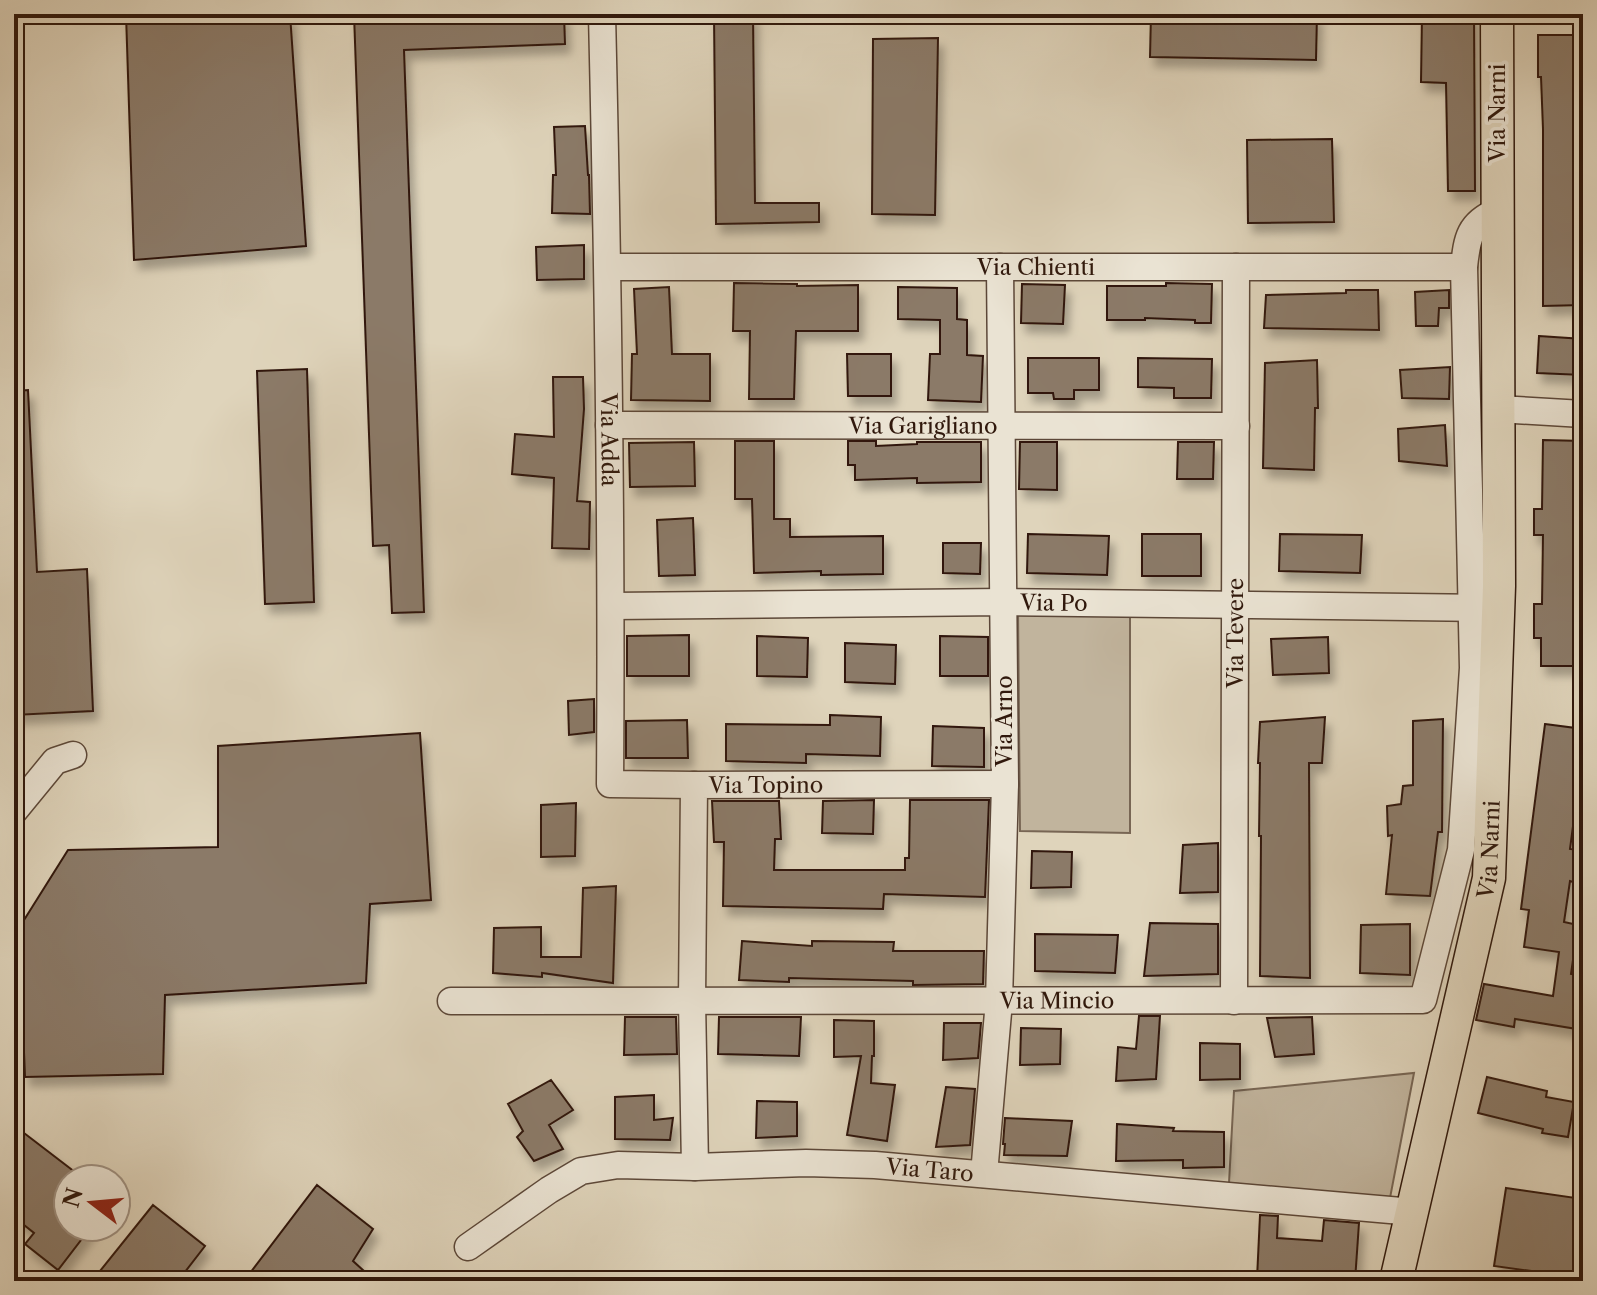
<svg xmlns="http://www.w3.org/2000/svg" width="1597" height="1295" viewBox="0 0 1597 1295" font-family="'Libre Caslon Text',serif">
<style>
.green{fill:#c1b49d;stroke:#786654;stroke-width:2}
.building{fill:#8b7a67;stroke:#30180c;stroke-width:2;filter:url(#shadow)}
.lines{fill:none;stroke-linecap:round;stroke-linejoin:round}
.minor-casing{stroke:#5c4738;stroke-width:29}
.major-casing{stroke:#30180c;stroke-width:35}
.minor{stroke:#eae3d3;stroke-width:26}
.major{stroke:#dfd4bb;stroke-width:32}
.labels{text-anchor:middle;dominant-baseline:central;stroke-width:7;stroke-linejoin:round;paint-order:stroke}
.street-label{font-size:22px;fill:#30180c;stroke:#eae3d3}
</style>
<defs>
<filter id="shadow"><feDropShadow dx="5" dy="9" stdDeviation="4" flood-color="#0004"/></filter>
</defs>
<rect width="100%" height="100%" fill="#dfd4bb"/>
<filter id="stains"><feTurbulence type="fractalNoise" baseFrequency=".0025" numOctaves="4"/><feColorMatrix values="0 0 0 0 .2 0 0 0 0 .09 0 0 0 0 .02 0 0 0 .5 -.17"/></filter>
<radialGradient id="worn" r=".72"><stop offset=".6" stop-color="#630" stop-opacity="0"/><stop offset="1" stop-color="#630" stop-opacity=".3"/></radialGradient>
<path class="green" d="M1018,610L1130,612V833L1020,831Z
M1414,1073L1390,1198L1229,1183L1234,1091Z"/>
<path class="building" d="M126,14H290L306,246L134,260Z
M354,14H564L565,44L404,50L424,612L392,613L389,545L373,546Z
M714,14H753L755,203H819V222L716,224Z
M1151,14H1317L1316,60L1150,57Z
M1422,14H1474L1475,191H1448L1446,83L1421,82Z
M1538,35H1583V128H1575L1574,204H1583L1582,226H1574V259L1583,258V305L1543,306V129L1541,77H1538Z
M938,38L935,215L872,214L873,39Z
M585,126L588,175H589L590,214L552,213L553,175H556L554,127Z
M1332,139L1334,222L1248,223L1247,140Z
M584,245V279L537,280L536,247Z
M734,283L797,284V286L858,285V331H796L794,399H749L750,331H733Z
M1166,283L1212,284L1211,323H1195V320L1145,318V320H1107V286H1166Z
M1022,284L1065,285L1063,324L1021,323Z
M669,287L672,354H710V401L631,400L632,354H637L634,289Z
M898,287L957,288V319L967,320V355L983,356L981,402L928,400L930,354H940V320L898,319Z
M1346,290H1378L1379,330L1264,328L1266,295L1346,293Z
M1449,290V308H1439L1438,326H1416L1415,292Z
M1539,336L1583,339V375L1537,373Z
M847,354H891V396H848Z
M1028,358H1099V390H1074V399H1054L1053,393H1028Z
M1138,358L1212,359L1211,398H1174V388L1138,387Z
M1317,360L1318,408H1315L1314,470L1263,468L1265,363Z
M1450,367L1449,399L1402,398L1400,370Z
M307,369L314,602L265,604L257,371Z
M553,377H583L584,409L577,501L590,502L589,549L552,548L554,478L512,474L515,434L554,437Z
M28,390L37,572L87,569L93,711L14,715V391Z
M1445,425L1447,466L1399,461L1398,429Z
M1543,440L1583,441V535H1578V586H1575V666H1541V638H1534V604H1542L1543,535H1534V509H1542Z
M735,441H774V519H790V537L883,536V574L821,575V571L754,573L752,499H735Z
M848,441H876V446L917,444V442H981V482L917,483V478L855,480V465H848Z
M694,442L695,486L630,487L629,443Z
M1020,442H1057V490L1019,489Z
M1178,442H1214L1213,479H1177Z
M693,518L695,575L659,576L657,520Z
M1028,534L1109,536L1107,575L1027,573Z
M1142,534H1201V576H1142Z
M1280,534L1362,535L1360,573L1279,571Z
M943,543H981L980,574L943,573Z
M689,635V676H627V636Z
M757,636L808,638L807,677L757,676Z
M940,636L988,637V676H940Z
M1328,637L1329,673L1273,675L1271,639Z
M845,643L896,645L895,684L845,682Z
M594,699V732L569,735L568,701Z
M830,715L881,717L880,756L806,754V763L726,761V724L830,725Z
M1325,717L1322,763H1309L1310,978L1260,976L1261,836H1259L1260,763H1258L1260,722Z
M1443,719L1442,832H1438L1430,896L1386,894L1392,835L1388,836L1387,806L1401,804L1403,786L1413,785V721Z
M687,720L688,758H626V721Z
M1545,724L1583,729V812L1575,811L1570,849L1578,850L1573,882L1570,881L1564,922L1578,925L1571,974L1583,976V1030L1515,1019L1514,1027L1476,1020L1484,984L1553,996L1559,952L1524,947L1529,910L1521,909Z
M933,726L984,728V767L932,766Z
M420,733L431,900L370,904L366,983L165,995L163,1074L25,1077L19,928L68,850L218,847V746Z
M874,800L873,834L822,833L823,801Z
M910,800H989L985,897L884,894L883,909L723,906L724,842H714L712,801H779L781,839H775L774,870H905V858H909Z
M576,803L575,856L541,857V805Z
M1218,843V892L1180,893L1183,845Z
M1032,851L1072,852L1071,887L1031,888Z
M616,886L613,983L542,973V977L493,973L494,928L541,927V957H581L583,888Z
M1150,923L1218,924V974L1144,976Z
M1410,924V975L1360,973L1361,925Z
M1035,934L1118,935L1115,973L1035,971Z
M742,941L812,946V941L894,942L893,951H984L983,984L913,985V981L789,978V982L739,980Z
M1139,1016H1160L1156,1079L1116,1081L1118,1047L1136,1049Z
M625,1017H676L677,1054L624,1055Z
M719,1017H801L799,1056L718,1054Z
M1312,1017L1314,1054L1275,1057L1267,1018Z
M834,1020L874,1021V1056H872L871,1083L895,1085L887,1141L847,1135L861,1056L834,1057Z
M944,1023H981L978,1058L943,1060Z
M1021,1028L1061,1029L1060,1064L1020,1065Z
M1200,1043L1240,1044V1079L1200,1080Z
M1487,1077L1547,1091L1546,1097L1574,1102L1568,1137L1542,1133L1543,1129L1478,1113Z
M551,1080L573,1110L549,1125L563,1149L534,1161L517,1137L523,1131L508,1104Z
M946,1087L975,1089L970,1145L936,1147Z
M654,1095V1120L673,1118L670,1140L615,1139V1097Z
M757,1101L797,1102V1136L756,1138Z
M1005,1118L1072,1121L1067,1156L1004,1155L1005,1144H1003Z
M1117,1124L1174,1128L1173,1131L1224,1132V1167L1183,1168V1160L1116,1161Z
M24,1133L84,1179H68V1227H91L58,1270L25,1244L34,1233L14,1217V1146Z
M317,1185L373,1229L353,1261L375,1281H244Z
M1506,1188L1583,1199V1278L1494,1266Z
M153,1205L205,1246L178,1281H92Z
M1260,1215L1278,1216L1277,1238L1322,1241L1324,1220L1359,1223L1355,1281L1257,1279Z"/>
<g class="lines">
<g class="minor-casing">
<g id="minor">
<path id="s1" d="M602,14C608,271 612,527 610,784L694,785"/>
<path id="s2" d="M608,267H1464"/>
<path d="M1498,409L1583,414"/>
<path id="s3" d="M609,425L1236,426"/>
<path id="s4" d="M612,606L1003,602L1488,608"/>
<path d="M14,811L55,761L73,755"/>
<path id="s5" d="M451,1001L1423,1000L1461,850L1473,668L1464,267C1467,238 1469,223 1498,211"/>
<path id="s6" d="M1234,1001L1236,267"/>
<path id="s7" d="M695,1167L692,1000L694,785L1005,784"/>
<path d="M984,1174L999,1001L1005,784L1000,267"/>
<path id="s8" d="M468,1247L549,1190L581,1171L618,1165L695,1167L806,1163L875,1165L1413,1212"/>
</g>
</g>
<g class="major-casing">
<g id="major">
<path id="s9" d="M1396,1281L1489,878L1499,586L1497,14"/>
</g>
</g>
<use href="#minor" class="minor"/>
<use href="#major" class="major"/>
</g>
<g class="labels">
<g class="street-label">
<text transform="translate(1497 113) rotate(-90)">Via Narni</text>
<text stroke="none"><textPath href="#s2" startOffset="428">Via Chienti</textPath></text>
<text stroke="none"><textPath href="#s3" startOffset="314">Via Garigliano</textPath></text>
<text stroke="none"><textPath href="#s1" startOffset="426">Via Adda</textPath></text>
<text stroke="none"><textPath href="#s4" startOffset="442">Via Po</textPath></text>
<text stroke="none"><textPath href="#s6" startOffset="368">Via Tevere</textPath></text>
<text transform="translate(1004 721) rotate(-90)">Via Arno</text>
<text stroke="none"><textPath href="#s7" startOffset="454">Via Topino</textPath></text>
<text stroke="none"><textPath href="#s9" startOffset="442">Via Narni</textPath></text>
<text stroke="none"><textPath href="#s5" startOffset="606">Via Mincio</textPath></text>
<text stroke="none"><textPath href="#s8" startOffset="486">Via Taro</textPath></text>
</g>
</g>
<rect width="1597" height="1295" fill="none" stroke="#dfd4bb" stroke-width="48"/>
<rect x="16" y="16" width="1565" height="1263" fill="none" stroke="#30180c" stroke-width="4"/>
<rect x="24" y="24" width="1549" height="1247" fill="none" stroke="#30180c" stroke-width="2"/>
<g transform="translate(92 1203) rotate(286)"><circle r="38" fill="#eae3d3" stroke="#a09283" stroke-width="2"/>
<path d="M0-6L14 30L0 20L-14 30Z" fill="#8f2418"/>
<text y="-12" font-size="22" font-weight="bold" text-anchor="middle" fill="#30180c">N</text>
</g>
<rect width="100%" height="100%" filter="url(#stains)"/>
<rect width="100%" height="100%" fill="url(#worn)"/>
</svg>
